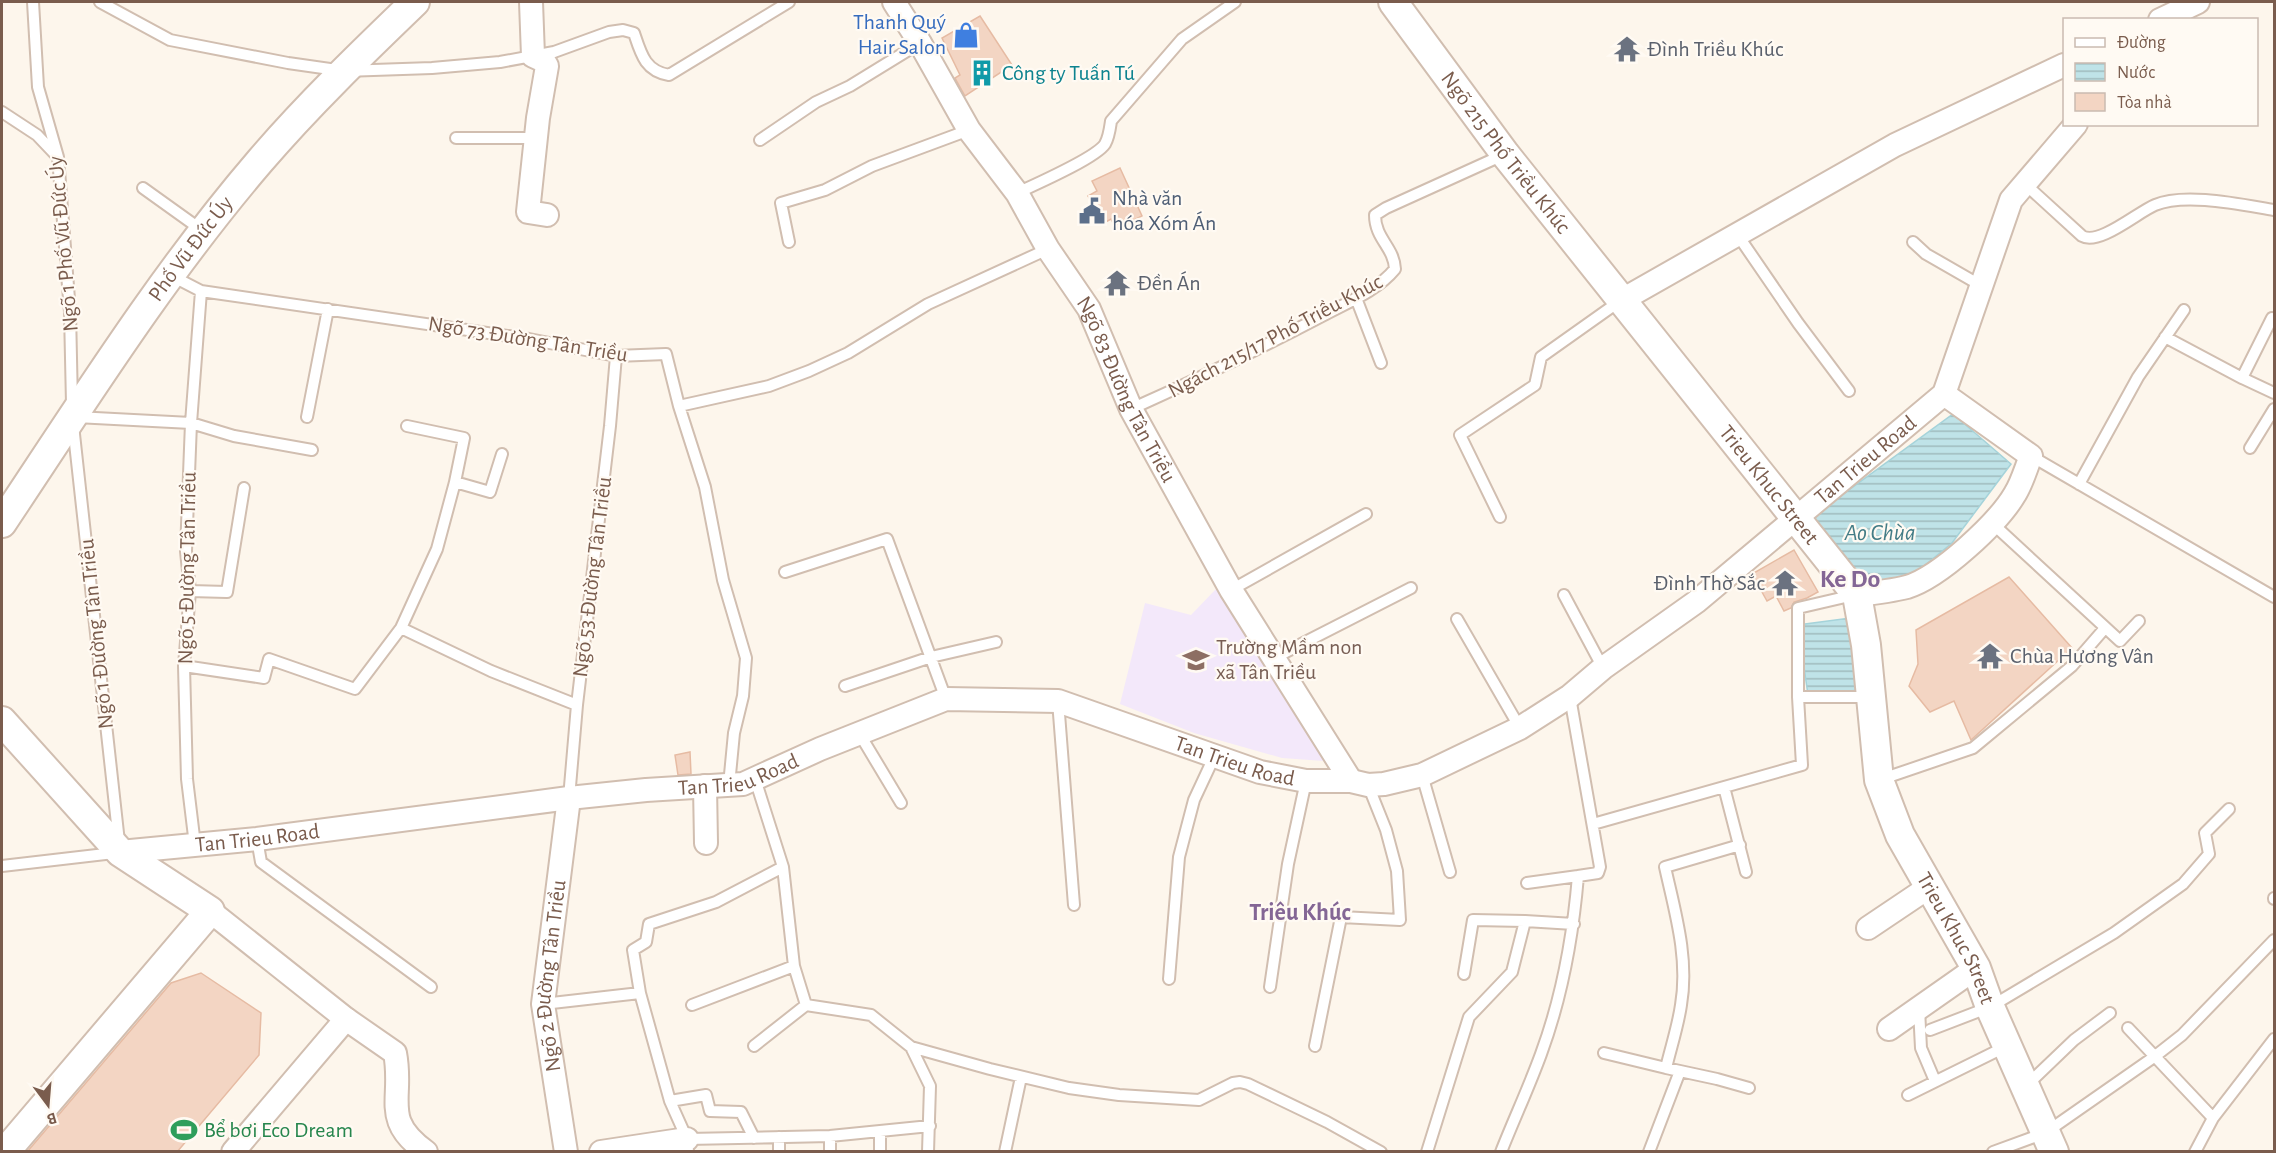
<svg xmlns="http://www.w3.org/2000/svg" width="2276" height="1153" viewBox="0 0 2276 1153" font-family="'Alegreya Sans',sans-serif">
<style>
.education{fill:#f3e8fa}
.water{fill:url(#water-rules);stroke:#a5d3da;stroke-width:1.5}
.building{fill:#f3d5c3;stroke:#e6bba3;stroke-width:1.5}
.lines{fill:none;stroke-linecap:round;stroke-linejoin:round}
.service-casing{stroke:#d1beb0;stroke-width:14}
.minor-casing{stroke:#d1beb0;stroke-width:26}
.tertiary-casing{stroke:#d1beb0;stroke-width:32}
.service{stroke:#fff;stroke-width:10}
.minor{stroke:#fff;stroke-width:22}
.tertiary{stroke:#fff;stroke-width:28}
.labels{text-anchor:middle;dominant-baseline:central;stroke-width:4.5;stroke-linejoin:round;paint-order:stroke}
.shop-label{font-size:22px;fill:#366cbe;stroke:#fffaf3;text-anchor:end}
.worship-label{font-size:22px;fill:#5b616d;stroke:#fffaf3;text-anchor:start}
.culture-label{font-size:22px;fill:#0d838f;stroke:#fffaf3;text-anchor:start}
.street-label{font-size:22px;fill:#7a5c4d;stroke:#fffaf3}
.service-label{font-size:22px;fill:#4e5e75;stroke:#fffaf3;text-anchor:start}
.education-label{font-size:22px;fill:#785e54;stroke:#fffaf3;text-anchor:start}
.leisure-label{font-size:22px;fill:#27864d;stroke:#fffaf3;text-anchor:start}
.water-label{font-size:24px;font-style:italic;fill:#437c86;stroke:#fffaf3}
.neighbourhood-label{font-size:24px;font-weight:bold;fill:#846695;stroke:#fffaf3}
.quarter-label{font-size:26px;font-weight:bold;fill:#846695;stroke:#fffaf3}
</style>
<defs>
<pattern id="water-rules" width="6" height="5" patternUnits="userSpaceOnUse" patternTransform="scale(1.5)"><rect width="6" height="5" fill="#bfe3e8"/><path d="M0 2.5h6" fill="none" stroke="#a0bbbe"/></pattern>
</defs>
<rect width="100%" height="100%" fill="#fdf6ec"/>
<path class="education" d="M1217,588L1324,761L1282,758L1194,733L1120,704L1145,603L1191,615Z"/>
<path class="water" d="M1953,414L2011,464L1952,543L1913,575L1878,596L1805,522Z
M1850,618L1860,690L1808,695L1798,625Z"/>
<path class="building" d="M980,16L1012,65L965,96L955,78L960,75L942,38Z
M1120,168L1142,216L1116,229L1111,219L1104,223L1088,196L1097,191L1092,181Z
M1794,550L1818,592L1807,598L1794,602L1791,608L1784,611L1776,596L1767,601L1752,574Z
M2009,577L2072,648L1971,740L1954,701L1930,712L1909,686L1918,664L1916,630Z
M690,752L691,774L678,775L675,755Z
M201,973L261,1013L259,1055L177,1152H27L171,983Z"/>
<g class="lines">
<g class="service-casing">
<path id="service" d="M33,2L38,87L58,157L70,312L72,404
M100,2L170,40L288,63L344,71L432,68L500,62L554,52L609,32L623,30L634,33C641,54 645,71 669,75L789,2
M2,112L37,135L56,155
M456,138H536
M760,140L816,102L850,86L920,43
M2025,184L2082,236C2099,246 2138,212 2155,205C2185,192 2243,205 2274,210
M143,188L203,231
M1017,193C1034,185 1096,158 1105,144C1109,137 1110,128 1111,121L1182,39L1235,2
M1737,234L1798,323L1849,391
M789,242L781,203L825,190L872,166L969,130
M1913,242L1926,254L1980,285
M170,275L201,291L529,339L616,356L666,354L679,406L705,487L723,580L746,658L743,696L734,733L729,785
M1356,298L1381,363
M2272,318L2242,378L2274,393
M2165,337L2242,378
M679,406L769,386L809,371L848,353L928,304L1048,249
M1131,409C1196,380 1259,349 1322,316C1346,303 1377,291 1395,269C1394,247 1375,239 1375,215L1386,208L1503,155
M76,417L191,423L234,436L312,450
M307,417L328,309
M73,425L119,842
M407,426L464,438L455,482
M2250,448L2274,409
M2031,456L2274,597
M2079,484L2138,377L2184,310
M1500,517L1460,435L1535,385L1541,357L1620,301
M1993,524L2120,641L2139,621
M785,572L887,539L946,699
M1231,590L1366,514
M190,591L227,592L244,488
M1564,595L1603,668
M1457,619L1520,728
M401,628L491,671L577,705
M1274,658L1411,588
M184,666L264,678L269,659L355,689L401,628L437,549L455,482L490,492L502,454
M845,686L931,657L996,642
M1798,697H1870
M1058,701L1074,905
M859,733L901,803
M1422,775L1450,872
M755,779L783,867L794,966L806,1005
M1882,779L1973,748L2072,666L2105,628
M1724,787L1746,872
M569,798L577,705L610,426L616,356
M1593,824L1802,765L1798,697V608L1854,595
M257,839L261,862L431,987
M195,845L187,779L184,666L190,591L186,551L191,423L201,291
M2,866L114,853
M1527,883L1578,876
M2274,898V899
M1464,974L1473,920L1525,921
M1169,979L1179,857L1194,800L1215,755
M1270,987L1288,864L1306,781
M640,993L633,950L646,942L649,924L716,902L783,867
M543,1004L640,993L670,1101L706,1095L710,1111L741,1112L754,1138
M692,1005L794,966
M1919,1009L1921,1048L1935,1081
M2128,1028L2213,1118L2274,1039
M1930,1030L1990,1007L2114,933L2183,884L2209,854L2205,833L2229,809
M754,1046L806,1005L871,1015L911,1047L990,1069L1069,1088L1119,1095L1199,1100L1233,1083L1240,1082L1248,1084L1327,1122L1381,1152
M1315,1046L1341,917L1400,920L1397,871L1386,830L1368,785
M911,1047L930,1086L928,1152
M1604,1053L1666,1068
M1680,1071L1717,1079L1749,1088
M2027,1085L2074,1040L2110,1013
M1908,1095L2007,1046
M670,1101L687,1139L688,1152
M687,1139L830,1136L930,1126
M779,1152V1137
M830,1152V1136
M880,1152V1132
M1005,1152L1021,1077
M1427,1152L1469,1017L1512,972L1525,921L1574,924
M1501,1152C1514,1119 1529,1087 1541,1054C1562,997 1573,936 1578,876L1598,873L1600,867L1570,697
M1649,1152L1680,1071L1666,1068C1671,1047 1678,1026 1681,1005C1689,958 1675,912 1665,867L1740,845
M1993,1152L2045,1133L2154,1057L2182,1035L2274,940
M2195,1152L2213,1118"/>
</g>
<g class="minor-casing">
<g id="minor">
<path d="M531,2L533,56L544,61L547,66L538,118L528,212L547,215"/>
<path id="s1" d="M894,2L920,43L969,130L1017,193L1048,249L1089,309L1131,409L1231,590L1351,781"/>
<path d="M2160,20L2198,2"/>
<path d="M1622,300L1895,145L2064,65"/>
<path d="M1857,595C1874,593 1891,591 1907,587C1940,577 1998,523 2015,494C2022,483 2026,468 2031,456L1944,394"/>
<path d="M705,786L706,843"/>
<path id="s2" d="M120,852L257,839L569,798L646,790L743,784L820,749L946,699L1058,701L1260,772L1306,781H1351L1368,785L1384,784L1422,775L1520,728L1570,696L1603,668L1696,602L1944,394L2011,200L2076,124"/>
<path d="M210,911L346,1019L395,1053C404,1099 380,1119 426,1152"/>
<path d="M1868,928L1929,887"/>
<path d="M1889,1029L1976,968"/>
<path d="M233,1152L346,1019"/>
<path id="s3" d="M566,1152L543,1004L569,798"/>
<path d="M601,1152L687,1139"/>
</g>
</g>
<g class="tertiary-casing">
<g id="tertiary">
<path id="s4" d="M1393,2L1505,154L1857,595L1866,645L1879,780L1900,835L1976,968L1990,1007L2054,1152"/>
<path id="s5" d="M2,523C84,400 163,274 260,161C308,105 362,53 415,2"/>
<path d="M2,721L120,852L210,911L5,1152"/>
</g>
</g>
<use href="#service" class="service"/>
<use href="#minor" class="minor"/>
<use href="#tertiary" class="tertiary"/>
</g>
<defs>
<g id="shop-bare" transform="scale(2.07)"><path d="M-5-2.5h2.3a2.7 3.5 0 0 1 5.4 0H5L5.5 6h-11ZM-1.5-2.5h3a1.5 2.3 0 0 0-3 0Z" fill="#3f7fe0" stroke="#fffaf3" stroke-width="2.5" paint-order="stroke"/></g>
<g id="temple-bare" transform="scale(2.07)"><path d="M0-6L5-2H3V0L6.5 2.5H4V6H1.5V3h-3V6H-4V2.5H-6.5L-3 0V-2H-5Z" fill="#6b7280" stroke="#fffaf3" stroke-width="2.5" paint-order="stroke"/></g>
<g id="building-bare" transform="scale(2.07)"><path d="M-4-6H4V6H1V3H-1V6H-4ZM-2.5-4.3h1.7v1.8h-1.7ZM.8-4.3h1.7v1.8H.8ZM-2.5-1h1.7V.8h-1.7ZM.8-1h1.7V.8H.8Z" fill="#0f9aa8" stroke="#fffaf3" stroke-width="2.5" paint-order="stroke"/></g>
<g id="civic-bare" transform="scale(2.07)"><path d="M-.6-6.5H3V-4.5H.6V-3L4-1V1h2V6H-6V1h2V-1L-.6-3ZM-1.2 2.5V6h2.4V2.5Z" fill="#5c6f8a" stroke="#fffaf3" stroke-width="2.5" paint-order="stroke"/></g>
<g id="school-bare" transform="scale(2.07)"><path d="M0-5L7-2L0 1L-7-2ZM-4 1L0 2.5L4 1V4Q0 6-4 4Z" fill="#8d6e63" stroke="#fffaf3" stroke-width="2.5" paint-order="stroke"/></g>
<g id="stadium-bare" transform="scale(2.07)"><path d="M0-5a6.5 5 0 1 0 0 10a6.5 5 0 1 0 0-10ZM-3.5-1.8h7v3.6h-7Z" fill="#2e9e5b" stroke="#fffaf3" stroke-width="2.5" paint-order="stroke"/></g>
</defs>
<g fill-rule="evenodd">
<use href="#shop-bare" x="966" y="35"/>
<use href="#temple-bare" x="1627" y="49"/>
<use href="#building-bare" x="982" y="73"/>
<use href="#civic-bare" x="1092" y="211"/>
<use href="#temple-bare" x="1117" y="283"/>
<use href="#temple-bare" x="1785" y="583"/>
<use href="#temple-bare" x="1990" y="656"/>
<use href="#school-bare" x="1196" y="660"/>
<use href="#stadium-bare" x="184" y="1130"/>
</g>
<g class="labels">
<g class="shop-label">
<text x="946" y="22">Thanh Quý<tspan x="946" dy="25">Hair Salon</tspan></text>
</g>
<g class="worship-label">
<text x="1647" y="49">Đình Triều Khúc</text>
<text x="1137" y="283">Đền Án</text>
<text x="1765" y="583" text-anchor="end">Đình Thờ Sắc</text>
<text x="2010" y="656">Chùa Hương Vân</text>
</g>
<g class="culture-label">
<text x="1002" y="73">Công ty Tuấn Tú</text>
</g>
<g class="street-label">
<text stroke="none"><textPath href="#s4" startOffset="188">Ngõ 215 Phố Triều Khúc</textPath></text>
<text transform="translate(63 244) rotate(-95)">Ngõ 1 Phố Vũ Đức Úy</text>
<text stroke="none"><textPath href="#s5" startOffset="333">Phố Vũ Đức Úy</textPath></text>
<text transform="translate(1275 336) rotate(-28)">Ngách 215/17 Phố Triều Khúc</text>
<text transform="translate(528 339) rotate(9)">Ngõ 73 Đường Tân Triều</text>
<text stroke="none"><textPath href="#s1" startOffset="453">Ngõ 83 Đường Tân Triều</textPath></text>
<text stroke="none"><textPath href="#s2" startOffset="1884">Tan Trieu Road</textPath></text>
<text stroke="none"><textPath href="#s4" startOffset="612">Trieu Khuc Street</textPath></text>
<text transform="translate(187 568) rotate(-89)">Ngõ 5 Đường Tân Triều</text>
<text transform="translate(592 577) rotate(-83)">Ngõ 53 Đường Tân Triều</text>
<text transform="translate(96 634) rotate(-96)">Ngõ 1 Đường Tân Triều</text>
<text stroke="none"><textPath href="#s2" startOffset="1146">Tan Trieu Road</textPath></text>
<text stroke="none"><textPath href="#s2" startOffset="624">Tan Trieu Road</textPath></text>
<text stroke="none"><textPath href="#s2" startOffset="138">Tan Trieu Road</textPath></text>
<text stroke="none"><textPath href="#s4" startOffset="1116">Trieu Khuc Street</textPath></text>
<text stroke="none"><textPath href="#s3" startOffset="178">Ngõ 2 Đường Tân Triều</textPath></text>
</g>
<g class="service-label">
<text x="1112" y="198">Nhà văn<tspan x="1112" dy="25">hóa Xóm Án</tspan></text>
</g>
<g class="education-label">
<text x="1216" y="647">Trường Mầm non<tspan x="1216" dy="25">xã Tân Triều</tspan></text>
</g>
<g class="leisure-label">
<text x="204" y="1130">Bể bơi Eco Dream</text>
</g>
<g class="water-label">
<text x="1880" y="533">Ao Chùa</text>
</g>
<g class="neighbourhood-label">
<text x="1300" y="913">Triêu Khúc</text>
</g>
<g class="quarter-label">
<text x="1850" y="579">Ke Do</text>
</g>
</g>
<rect width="2276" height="1153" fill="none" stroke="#7a5c4d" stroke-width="6"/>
<rect x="2063" y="18" width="195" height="108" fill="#fffaf3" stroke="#cabbb1" stroke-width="1.5"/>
<rect x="2075" y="38" width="30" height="9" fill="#ffffff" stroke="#cabbb1" stroke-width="1.5"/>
<text x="2117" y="48" font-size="18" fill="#7a5c4d">Đường</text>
<rect x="2075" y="63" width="30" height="18" fill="url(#water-rules)" stroke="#cabbb1" stroke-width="1.5"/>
<text x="2117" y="78" font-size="18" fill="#7a5c4d">Nước</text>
<rect x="2075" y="93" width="30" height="18" fill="#f3d5c3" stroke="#cabbb1" stroke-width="1.5"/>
<text x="2117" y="108" font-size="18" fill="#7a5c4d">Tòa nhà</text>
<g transform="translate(48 1105) rotate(164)" stroke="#fffaf3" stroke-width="4.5" paint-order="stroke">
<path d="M0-4.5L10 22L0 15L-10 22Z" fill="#7a5c4d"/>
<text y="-9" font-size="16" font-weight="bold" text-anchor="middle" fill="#7a5c4d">B</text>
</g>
</svg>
